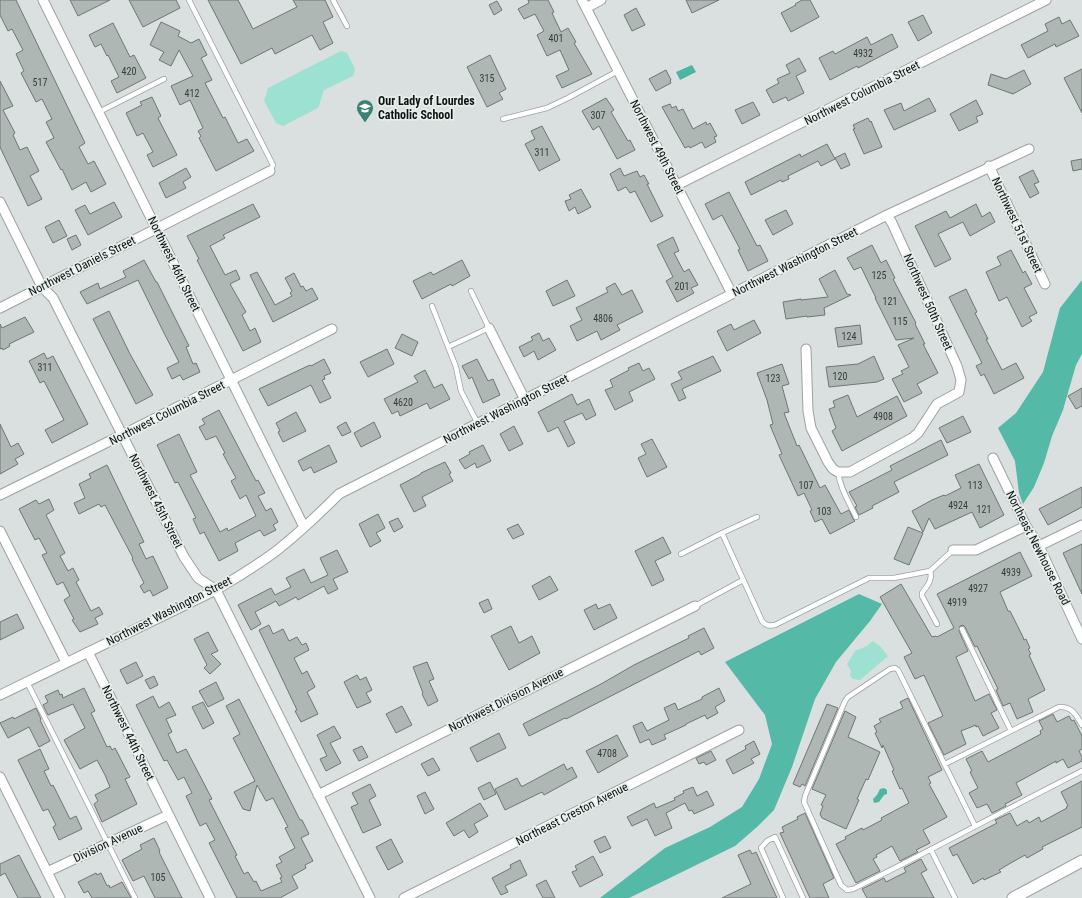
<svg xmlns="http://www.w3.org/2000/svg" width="1082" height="898" viewBox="0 0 1082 898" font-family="'Roboto Condensed',sans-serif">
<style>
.green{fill:#9ce1d2}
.forest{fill:#54b9a7}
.water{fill:#4fb5a3}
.building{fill:#afb7b5;stroke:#6f7574}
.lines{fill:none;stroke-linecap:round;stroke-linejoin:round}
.service-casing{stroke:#9ba2a0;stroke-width:6}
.minor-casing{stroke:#9ba2a0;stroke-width:11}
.tertiary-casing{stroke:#9ba2a0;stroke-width:13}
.service{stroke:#fff;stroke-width:4.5}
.minor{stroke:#fff;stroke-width:9}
.tertiary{stroke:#fff;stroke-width:11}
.labels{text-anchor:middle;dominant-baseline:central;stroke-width:3.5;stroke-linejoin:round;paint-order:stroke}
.number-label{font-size:10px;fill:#383b3b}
.street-label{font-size:12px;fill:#101212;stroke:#e6eeec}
.poi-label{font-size:12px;font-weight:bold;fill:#101212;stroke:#e6eeec;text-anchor:start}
</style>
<rect width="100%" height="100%" fill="#d9e0df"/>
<path class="green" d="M341,51L347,53L355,69L353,76L324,90L318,108L283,126L276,123L264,101L268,88Z
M873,641L880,646L888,656L860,680L853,679L850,676L851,671L847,664L855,651L867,646Z"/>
<path class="forest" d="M1082,280V354L1076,365L1063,410L1052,436L1044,463L1034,487L1023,504L1019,493L1015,461L998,428L1016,413L1043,372L1060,308Z
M859,594L882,604L870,621L836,662L815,699L792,767L774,810L757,827L735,846L629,898H600L665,848L710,827L742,807L759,779L772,744L765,715L725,662Z"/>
<path class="water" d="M692,65L696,72L680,80L676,72Z
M884,788L887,790V794L884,795L879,802L874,803L873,799L877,795L880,789Z"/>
<path class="building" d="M0,0H16L85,143L79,147L88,164L94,161L106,184L91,192L86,182L72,190L62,169L61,170L46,142L54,138L46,122L52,119L42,99L36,102L21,73L24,71L16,54L23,50L12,29L8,31L0,15Z
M70,0H110L78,16Z
M129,0H176L180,8L143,27Z
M208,0H238L253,29L297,7L293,0H325L333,17L323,22L333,43L320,50L312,35L275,54L272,48L241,64Z
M528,0H548L554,12L552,13L561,32L568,28L576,42L574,43L592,74L562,88L556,76L569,70L560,50L547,56L537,35L544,31L535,14L524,19L518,9L529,3Z
M686,0H719L692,13Z
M802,0H810L819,17L791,32L781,13L796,5L795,4Z
M497,1L502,10L494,15L489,5Z
M636,8L645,25L632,31L624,15Z
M923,15L932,33L918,41L908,22Z
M1059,17L1062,24L1070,20L1079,36L1056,47L1055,44L1028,58L1021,45L1048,31L1045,24Z
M161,22L180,31L178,36L191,43L199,39L207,55L201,58L212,80L205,83L223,118L225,117L238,143L247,139L254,151L216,171L199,138L201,136L198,131L203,128L190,100L180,105L171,86L193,76L179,50L171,66L159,60L164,52L150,45Z
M113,23L130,57L134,55L146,78L117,93L111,81L119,77L108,55L107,56L101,44L95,47L89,35Z
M892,34L898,47L858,68L857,66L830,80L819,58L833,51L835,54L867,37L871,45Z
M490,55L506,89L499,93L503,99L487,107L467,67Z
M799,58L806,71L796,76L804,93L788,101L786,97L773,103L766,90L779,83L777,79L790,73L786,65Z
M1082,69V113L1064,78Z
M666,70L671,80H670L671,83L656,91L649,79Z
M1024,70L1031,84L1013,94L988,85L991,74L1006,79Z
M0,81L13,106L3,110L15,133L13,135L20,150L27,147L39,171L30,176L42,199L28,206L0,147Z
M152,97L161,116L158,118L177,155L153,167L147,155L153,152L143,133L137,136L126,113L142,105L140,102Z
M606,98L614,110L611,112L628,141L630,140L635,150L617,159L599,126L593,130L582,111Z
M929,98L936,111L894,130L884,110L901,103L904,111Z
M976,100L983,114L976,117L978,122L959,131L950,114Z
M753,102L760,115L742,124L735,110Z
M670,104L672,108L676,106L678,111L683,109L693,129L706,122L707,125L710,123L717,136L714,137L716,142L705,148L702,142L690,148L689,146L685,148L662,107Z
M868,118L870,122L871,121L882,147L864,154L853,129H855L853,125Z
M542,126L560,160L539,171L525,144L535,139L531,131Z
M827,144L835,159L821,166L818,161L788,176L789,179L782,182L781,180L751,195L745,182L800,154L801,157Z
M845,153L850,165L841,169L835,158Z
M1082,159V169L1073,171L1071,161Z
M186,168L191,177L183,182L186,188L166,198L159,183Z
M620,168L624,176L637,171L640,177L644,175L649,184H647L663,216L651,222L635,191L630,193L626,187L618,191L610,174Z
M1033,170L1039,182L1034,184L1039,193L1030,198L1019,177Z
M581,189L591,207L578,214L575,207L569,211L565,201L571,199L569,195Z
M729,192L757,246L760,245L768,261L748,271L738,250L740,249L722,215L713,220L705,204Z
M114,202L122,217L88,235L75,210L85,205L90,214Z
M253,204L260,217L223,235L225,238L210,246L225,275L236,270L240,279L230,284L246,312L242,315L250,331L255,328L261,342L243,351L197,260L199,259L187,236Z
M976,204L982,217L990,212L995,222L970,236L963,222L938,234L951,259L935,267L915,226L946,211L950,218Z
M786,210L793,224L773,235L765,220Z
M59,220L67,236L53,243L45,227Z
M76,235L81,245L72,250L67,239Z
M673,237L679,251L674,253L684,272L689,269L698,285L691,288L694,293L677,302L666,281L673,277L657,245Z
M872,245L881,263L886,260L895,278L893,279L916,323L915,324L925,344H923L938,373L917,384L922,393L904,402L892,379L903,374L901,371L909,367L898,345L914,338L896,340L875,298H876L861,267L854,270L847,258Z
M1011,250L1023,273L1025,271L1032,284L1024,288L1037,313L1029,317L1032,321L1022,327L1007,297L999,301L986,272L1001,265L997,257Z
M144,260L156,282H157L189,346L186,347L193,364L196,363L200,372L183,380L180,375L172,379L167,368L179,362L164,333L138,280L87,304L80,292L98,283L100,289L126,277L123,271Z
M462,260L470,276L452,286L451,284L422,299L413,281L431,272L433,275Z
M835,270L847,294L851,295L824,308L825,315L807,317V316L786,319L783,302L801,299V300L828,297L819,279Z
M257,272L275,305L292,296L290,293L292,291L285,278L294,273L301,287L303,286L306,291L312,288L318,299L273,322L250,275Z
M567,280L575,296L553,306L546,291Z
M615,283L622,295L632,290L643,312L617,325L620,330L601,340L597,331L577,341L570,326L582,320L576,308L608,292L606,288Z
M966,289L977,312L975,313L988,339H986L1002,370L1016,363L1024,378L994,394L984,374L981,376L976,366L982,363L949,297Z
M109,311L130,354L153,395L136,404L93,319Z
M25,317L34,332L9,344L10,346L3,350L2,348L0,349V324L2,328Z
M754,320L761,333L727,351L717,331L731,324L734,330Z
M860,325L862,344L838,347L835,328Z
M539,333L543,341L549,338L556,350L538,360L534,351L524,357L519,347L533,340L531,337Z
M402,334L418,342L412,356L395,348Z
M387,349L394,364L368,377L360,362Z
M44,353L47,359L53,356L88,424L52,443L45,430L64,420L44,381L40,383L29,361Z
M713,356L721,371L682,389L686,398L679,401L671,384L682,379L678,372Z
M874,356L884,379L877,382L829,387L826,367L858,364Z
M324,359L331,373L324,376L325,379L322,380L331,398L320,403L311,385L268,406L259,389L310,365L311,366Z
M477,359L488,381L493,379L500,395L483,403L472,377L469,379L462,366Z
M639,363L643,371L649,368L655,379L629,392L633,401L615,410L605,390L613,387L610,380L629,370L628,368Z
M782,364L789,384L782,386L789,412L784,413L797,446L799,445L820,488L825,485L841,514L849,510L853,519L855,521L830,534L822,519L815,522L810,511L812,510L804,493L798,496L779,455L782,454L770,425L773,424L767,400L757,373Z
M425,370L434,388L442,384L450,399L430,409L427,403L400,416L398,411L392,414L384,399L418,382L414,376Z
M1082,388V406L1076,409L1068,396Z
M572,394L577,405L589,399L596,415L586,420L582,413L564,421L575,443L568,447L558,427L548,432L538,412Z
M848,395L857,417L897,396L907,416L842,451L832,431L836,428L829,409L835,407L833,401Z
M219,410L256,481L258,480L265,493L258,496L266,511L271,508L278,522L273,525L276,530L264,536L260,530L235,543L238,551L219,561L204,532L200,534L193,519L196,518L178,482L175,483L157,445L179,434L197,472L190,475L220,532L227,528L228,531L256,516L246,495L240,499L231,481L236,478L223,454L225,453L216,436L206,440L199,427L205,424L202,419Z
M296,412L306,431L283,442L278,432L280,431L276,423Z
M963,416L971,432L947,443L939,428Z
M346,422L351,432L342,436L337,427Z
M374,422L381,437L361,447L354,433Z
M0,424L11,447L18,443L24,454L15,459L18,464L0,474Z
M514,426L523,444L509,451L500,434Z
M652,439L667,467L647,477L638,458L646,454L641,444Z
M941,440L948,455L894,482L899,492L872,506L873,508L859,515L855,507L857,506L849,492L892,470L890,466Z
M329,445L337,462L314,473L311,467L303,471L298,461Z
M483,445L491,461L477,468L475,463L465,469L459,460L470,454L469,452Z
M445,462L451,473L449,474L453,481L422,497L426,506L414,512L400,485L421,474V473Z
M979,464L1004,515L980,528L972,512L935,529L929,518L923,532L912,511L932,500L944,495L945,496L961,488L955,475Z
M107,465L144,542L139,544L146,559L153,556L168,588L153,596L150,590L144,593L140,586L144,583L132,559L133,558L105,505L101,507L99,504L79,514L74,503L85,498L79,484L91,478L89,474Z
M1082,487V507L1048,525L1039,509Z
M49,499L54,510L46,515L65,553L60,556L68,571L73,568L79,580L76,582L91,611L99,607L103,614L95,618L98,624L80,632L72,620L74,619L64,600L70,596L63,582L57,585L42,555L47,553L39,538L35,540L19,509L36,500L39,504Z
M378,514L385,528L376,533L381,541L370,547L359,524Z
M398,518L403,527L394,532L389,522Z
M518,524L524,534L513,539L507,529Z
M908,527L923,533L909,565L894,559Z
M663,537L671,553L655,561L664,580L652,586L635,551Z
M1082,544V594L1063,553Z
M337,550L348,572L333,579L338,589L328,594L324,586L298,600L296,597L279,606L276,601L255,612L261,624L251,630L238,605L271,588L275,595L291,587L286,578L304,569L311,583L328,575L320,558Z
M1020,552L1032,576L1000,592L1008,611H1010L1023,637L1024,640L1026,639L1030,648L1028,649L1031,654L1029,655L1045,690L1028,699L1033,712L1017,719L1010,703L1003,706L996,690L998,689L977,646L975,647L965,627L963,625L960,626L959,631L968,651L956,657L975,701L989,694L997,710L991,713L999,728L983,736L978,726L976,727V725L961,731L966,744L944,755L928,723L943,716L924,675L915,679L904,657L912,653L880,597L901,584L932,637L936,636L937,637L954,628L937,594Z
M550,576L558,590L539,600L532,586Z
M488,599L492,609L484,613L479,603Z
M596,604L598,609L610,604L617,618L594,630L584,610Z
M17,614L24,628L0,640V622Z
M269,625L273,634L283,629L289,641L297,637L302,645L306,643L309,650L294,658L302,674L307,671L315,687L307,692L318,714L301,722L295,711L297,710L259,630Z
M511,626L519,643L532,636L540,653L509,670L491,636Z
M704,628L714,648L701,655L699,651L566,719L565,718L529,736L523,724L601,684L634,665L689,638L688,636Z
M208,632L218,651L211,654L221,664L210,674L204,668L207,665L194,639Z
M136,662L143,676L127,684L120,670Z
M427,662L434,679L429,681L438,701L428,706L422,694L423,693L413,667Z
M357,675L360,680L366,677L372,690L366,693L371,702L357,708L344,682Z
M154,676L158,685L150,689L145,680Z
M216,682L224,699L208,707L199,691Z
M84,688L95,711L91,713L107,747L110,746L112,750L115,748L130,777L125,779L137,804L102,822L94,804L98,801L95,795L110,787L105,775L97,760L80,769L64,740L85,728L73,704L48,715L43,705L48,702L45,696L58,690L60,695L62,694L63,698Z
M719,688L725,701L715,707L718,713L707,719L705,715L686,724V725L664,735L666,739L652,745L649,739L640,743L633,726L642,722L647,731L669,720L664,708L675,703L678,710L702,699V697Z
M153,696L159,708L169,702L176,715L166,719L172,732L168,734L177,753L186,749L212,799L209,800L237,855L235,856L244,874L248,872L254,882L256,881L261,891L282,882L280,878L282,877L276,865L282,862L279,857L295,848L285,828L288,827L273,798L266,801L257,785L250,811L243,809L234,792L255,781L233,738L240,734L226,706L239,699L300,820H302L309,834L301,838L313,861L305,865L306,868L292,876L298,888L280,898H237L209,843L215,840L206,823L200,826L186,796L192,793L184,777L178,780L167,760L164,761L136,705Z
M908,698L942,770L928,777L931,783L929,784L947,817L923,830L930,843L916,850L918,852L900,861L892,846L876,855L877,857L873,859L880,871L856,883L836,844L846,839L845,837L862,828L863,830L882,820L881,818L909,803L902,788L900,789L892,771L894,770L883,745L882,748L875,733L877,732L874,726L881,722L879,719L903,708L900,702Z
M203,702L214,723L203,729L192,707Z
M827,704L838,708L805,786L802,784L800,787L793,784Z
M402,706L412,725L396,733L386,714Z
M36,708L41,719L40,720L50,741L39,747L29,727L8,738L0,723L13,717L14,719Z
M845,711L856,717L848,737L880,752L868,780L866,779L857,799L859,800L846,829L822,818L820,814L823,806L821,805L826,795L812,789Z
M1053,714L1057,722L1069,716L1072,721L1074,720L1082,736V749L1079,751L1082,757V761L1068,768L1063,759L1056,763V761L1016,783L1022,795L1005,804L1006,806L992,813L987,804L977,808L969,793L978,788L970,772L972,771L966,759L982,751L988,762L1011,750L1041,734L1040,731L1043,729L1039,721Z
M334,726L341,738L330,743L341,763L326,771L320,759L327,756L317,735Z
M499,733L506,748L477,762L470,748Z
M617,735L628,756L598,773L586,751Z
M754,741L760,754L751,759L754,763L733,774L726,760L746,749L745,746Z
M362,746L368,757L359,761L353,750Z
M40,749L49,769L44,771L51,786L53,785L70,819L76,816L82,829L59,840L53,827L56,825L48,809L43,811L18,760Z
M711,751L716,760L706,765L704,762L699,764L696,758Z
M433,758L440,770L428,776L421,764Z
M564,764L567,770L572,767L577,777L544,795L542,792L505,810L495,789L517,778L521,786H523Z
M1082,781V827L1042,847L1043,849L1027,858L1025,855L1009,864L999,870L1001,872L984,880L983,878L973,884L957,854L953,856L949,848L997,823L995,820L1010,813L1017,826L1027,820L1029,823L1039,817L1041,822L1067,808L1066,807L1068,806L1061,792Z
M490,782L496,794L484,800L478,788Z
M370,784L376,796L369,800L381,825L363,833L351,807L358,804L352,793Z
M693,787L697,796L707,791L714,805L694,814L692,810L689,811L685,803L666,813L672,828L655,836L647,819L632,826L627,817L654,803L656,808L675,800L674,798L684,793L683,791Z
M425,792L434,809L425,814L417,796Z
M480,803L488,816L474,824L478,832L469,838L464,830L454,836L446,823Z
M805,813L834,878L823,884L829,898H810L780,833L784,832L782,827L798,819L797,817Z
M605,836L611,848L600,853L594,841Z
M154,838L160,851L159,852L182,898H155L144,876L133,881L122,860L142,849L140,845Z
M391,839L403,862L388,870L376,847Z
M750,850L752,854L756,852L777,898H722L751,884L738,855Z
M19,855L41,898H18L5,873L0,876V864Z
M593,856L603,875L580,887L572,872L577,870L575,866Z
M921,859L927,870L921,873L934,898H867L862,889L884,878L886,882L906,872L904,868Z
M520,860L527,875L505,886L508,892L501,895L492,878L511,868L510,865Z
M96,873L97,875L101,873L107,886L109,885L110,888L122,882L131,898H92L88,891L84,893L78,882Z
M546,880L555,898H543L536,885Z"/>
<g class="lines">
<g class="service-casing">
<path id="service" d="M189,0L273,165L270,171
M333,0L347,26
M99,112L164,79
M503,119L547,108L568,98L618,71
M432,306L456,367L461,391L478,424
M448,347L489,328L471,291
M838,472C840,488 849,502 856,517
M722,533L762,621C766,626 769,626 775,625L869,578H894L930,571L953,550
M681,554L722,533L757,517
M930,571C933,580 927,586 922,593V596L937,624
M695,606L743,580
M962,629L1011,731
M27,682L135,898
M945,764L1059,707C1072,706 1076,715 1082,725
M975,826L898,670L895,668L890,669L848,697L845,701L805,796L804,802L841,885L847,890L853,889C930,851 1005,810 1082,771
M931,850L955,898
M783,898L761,848L767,841L775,837L803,898"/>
</g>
<g class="minor-casing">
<path id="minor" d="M43,0L304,527
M582,0L732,294
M586,8L601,0
M989,166L1045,284
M677,185L1046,0
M0,202L42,287L53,298L184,557L198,578L216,590L370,898
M0,308L270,171
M489,328L525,400
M806,349L808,411L811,428L828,462L833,469L838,472H850L912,438L918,433L937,404L959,392L961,380L957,366L892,223L887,215
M993,458L1026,526L1039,546L1082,639
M0,495L122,435L332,329
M0,531L66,662
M1039,546L1082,525
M953,550H976L1026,526
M88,652L210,898
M0,695L216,590C237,577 260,564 280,548C301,531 320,513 339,494L887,215L1029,149
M0,777L60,898
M318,795L695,606
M47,872L168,815
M404,898L739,730"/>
</g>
<g class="tertiary-casing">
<path id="tertiary" d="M1013,898L1082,861"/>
</g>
<use href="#service" class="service"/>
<use href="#minor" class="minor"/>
<use href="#tertiary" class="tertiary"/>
</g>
<defs>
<g id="school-pin" transform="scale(0.9)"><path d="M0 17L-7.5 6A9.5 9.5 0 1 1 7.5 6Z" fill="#3d8175" stroke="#e6eeec"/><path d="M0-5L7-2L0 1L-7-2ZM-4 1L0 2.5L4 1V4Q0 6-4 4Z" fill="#fff"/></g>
</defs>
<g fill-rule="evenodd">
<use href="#school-pin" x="365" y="108"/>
</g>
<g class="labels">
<g class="number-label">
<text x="556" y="38">401</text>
<text x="863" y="53">4932</text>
<text x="129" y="71">420</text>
<text x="487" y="78">315</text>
<text x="40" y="82">517</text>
<text x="192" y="93">412</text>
<text x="598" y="115">307</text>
<text x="542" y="152">311</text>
<text x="879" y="275">125</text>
<text x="682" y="286">201</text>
<text x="890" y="301">121</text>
<text x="603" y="318">4806</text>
<text x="900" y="321">115</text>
<text x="849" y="336">124</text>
<text x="45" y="367">311</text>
<text x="840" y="376">120</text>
<text x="773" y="378">123</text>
<text x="403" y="402">4620</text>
<text x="883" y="416">4908</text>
<text x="806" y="485">107</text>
<text x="975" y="485">113</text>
<text x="958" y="505">4924</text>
<text x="984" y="509">121</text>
<text x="824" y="511">103</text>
<text x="1011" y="572">4939</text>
<text x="978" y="588">4927</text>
<text x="957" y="602">4919</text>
<text x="607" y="753">4708</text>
<text x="158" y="877">105</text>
</g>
<g class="street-label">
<text transform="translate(862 93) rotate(-27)">Northwest Columbia Street</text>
<text transform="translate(657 147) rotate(63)">Northwest 49th Street</text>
<text transform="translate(1017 225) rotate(65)">Northwest 51st Street</text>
<text transform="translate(795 262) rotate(-27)">Northwest Washington Street</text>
<text transform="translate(174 264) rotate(64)">Northwest 46th Street</text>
<text transform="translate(82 266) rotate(-27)">Northwest Daniels Street</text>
<text transform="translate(928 302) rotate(66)">Northwest 50th Street</text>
<text transform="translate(506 409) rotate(-27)">Northwest Washington Street</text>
<text transform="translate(167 413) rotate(-27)">Northwest Columbia Street</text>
<text transform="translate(156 501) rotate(63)">Northwest 45th Street</text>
<text transform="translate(1038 548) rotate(63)">Northeast Newhouse Road</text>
<text transform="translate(169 611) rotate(-27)">Northwest Washington Street</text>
<text transform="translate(506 700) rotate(-27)">Northwest Division Avenue</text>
<text transform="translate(128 733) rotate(64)">Northwest 44th Street</text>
<text transform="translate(572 814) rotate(-27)">Northeast Creston Avenue</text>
<text transform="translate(108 843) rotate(-25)">Division Avenue</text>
</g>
<g class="poi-label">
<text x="378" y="101">Our Lady of Lourdes<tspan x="378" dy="14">Catholic School</tspan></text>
</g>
</g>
</svg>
